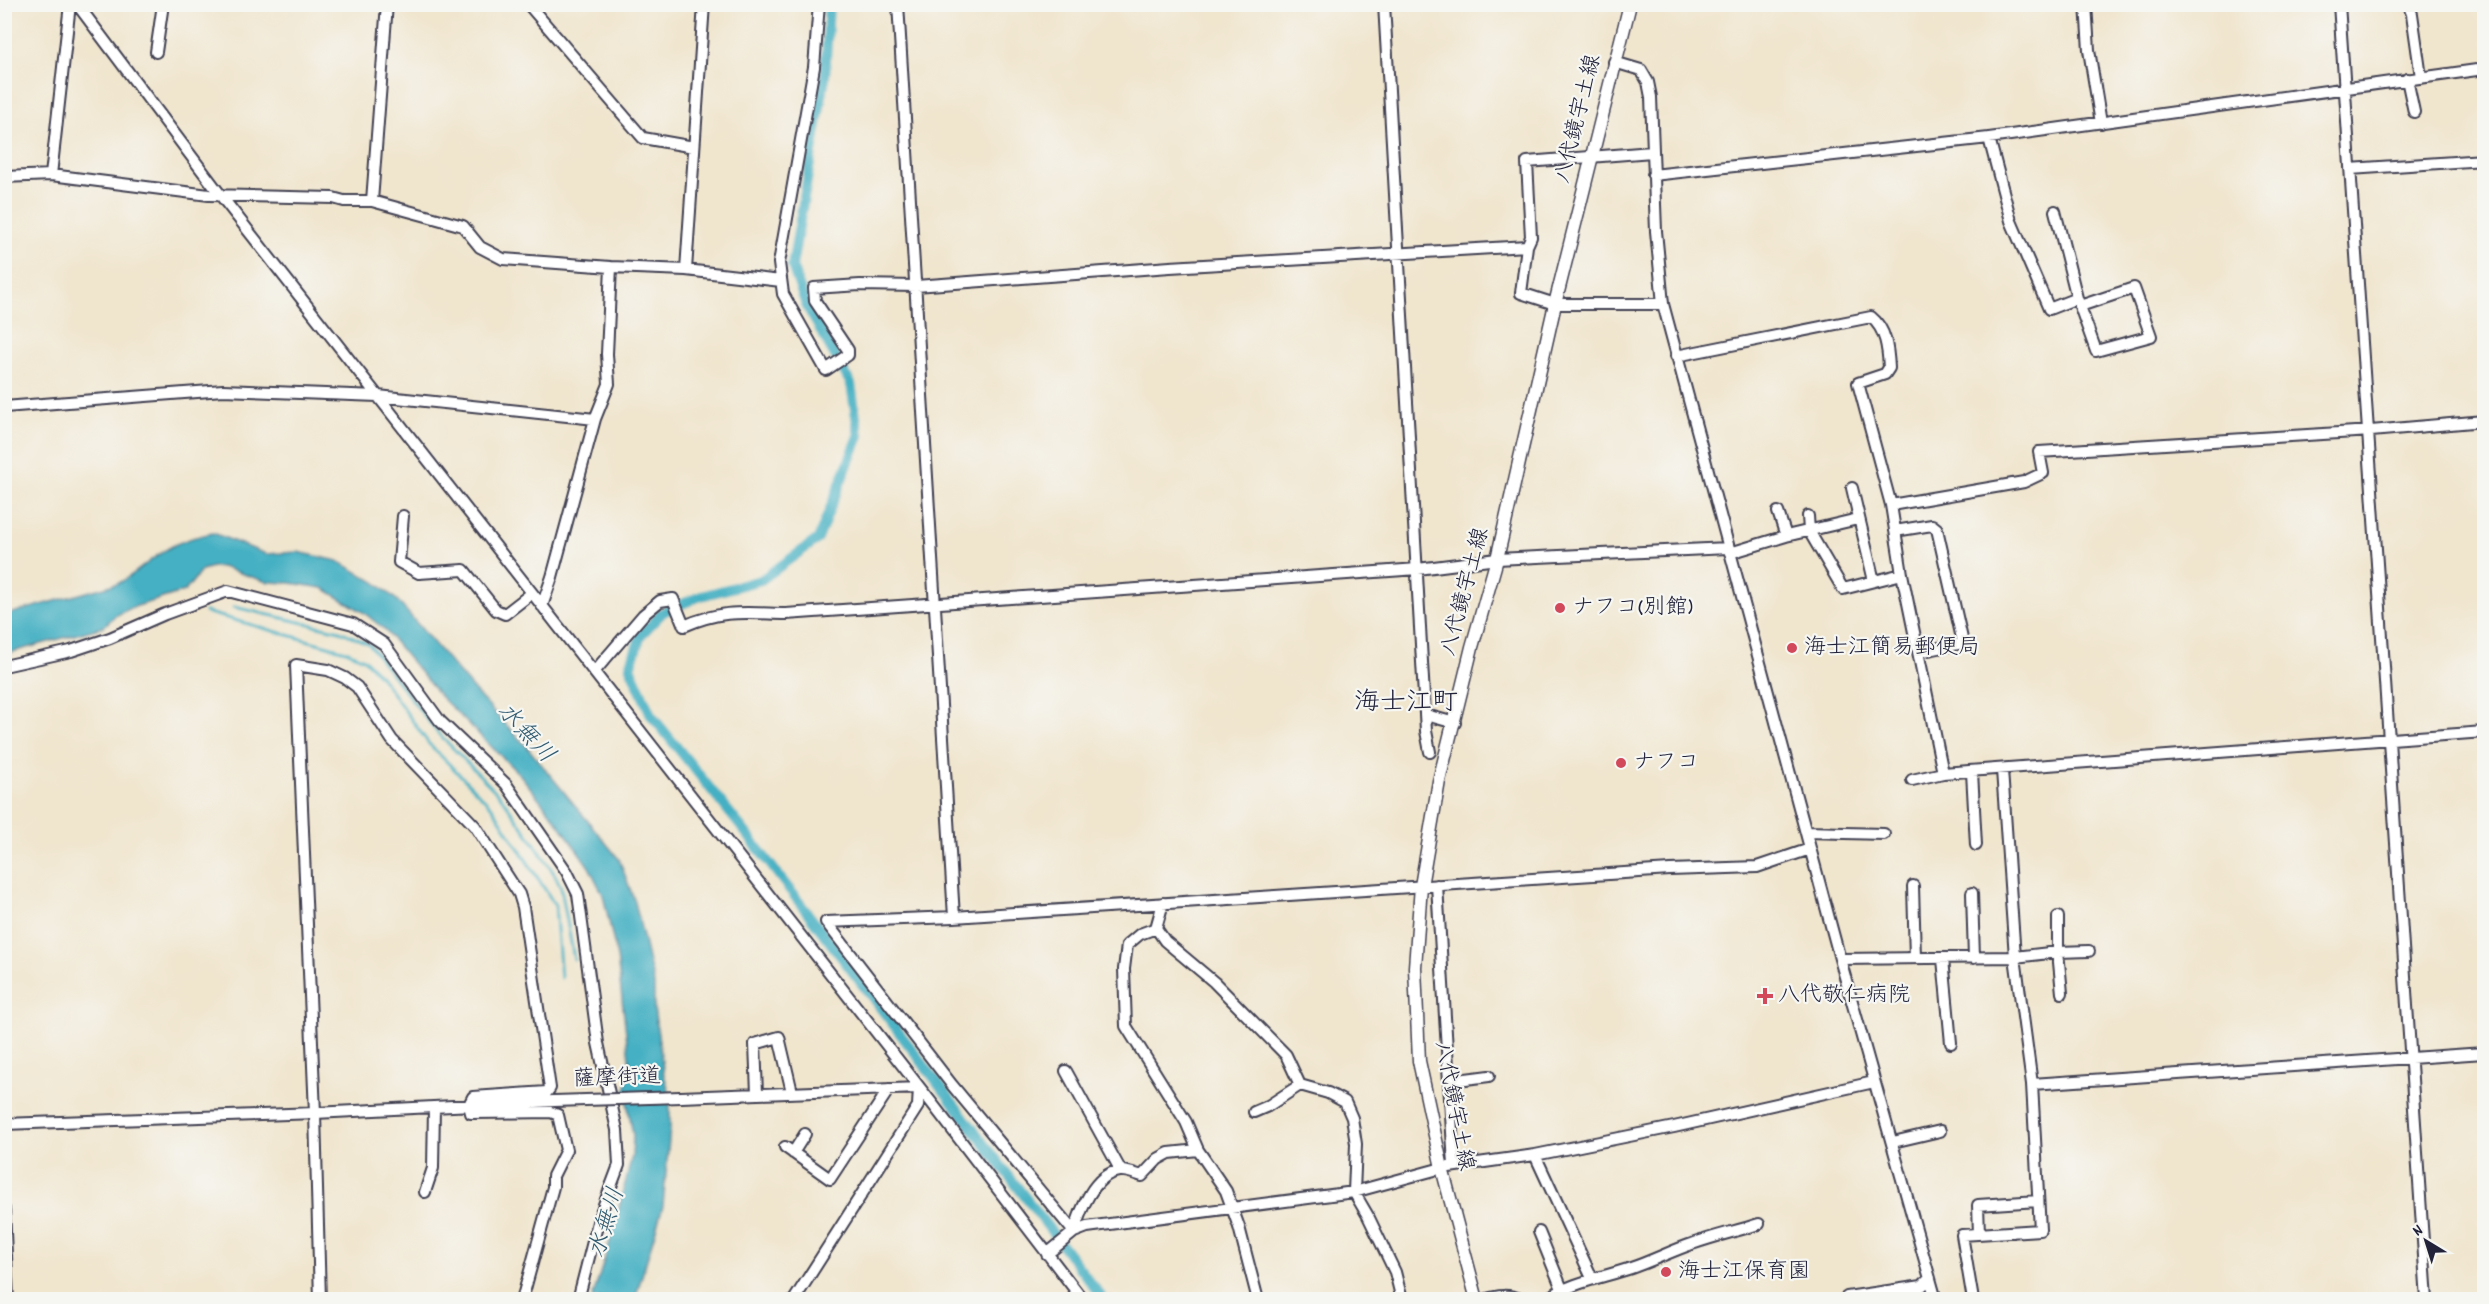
<svg xmlns="http://www.w3.org/2000/svg" width="2489" height="1304" viewBox="0 0 2489 1304" font-family="Dekko,'Klee One',sans-serif">
  <style>
    .water { fill: #45b0c3; stroke: #34697f; stroke-width: 1.5 }
    .lines { fill: none; stroke-linecap: round; stroke-linejoin: round }
    .stream { stroke: #45b0c3; stroke-width: 3 }
    .canal { stroke: #45b0c3; stroke-width: 10 }
    .minor-casing { stroke: #413f51; stroke-width: 14 }
    .major-casing { stroke: #413f51; stroke-width: 15 }
    .minor { stroke: #fff; stroke-width: 10 }
    .major { stroke: #fff; stroke-width: 12 }
    .minor-bridge-casing { stroke: #413f51; stroke-width: 14; stroke-linecap: butt }
    .minor-bridge { stroke: #fff; stroke-width: 10 }
    .poi-dot { fill: #d1495b; stroke: #f6f6f2; stroke-width: 2 }
    .labels { text-anchor: middle; dominant-baseline: central; stroke-width: 4.5; stroke-linejoin: round; paint-order: stroke }
    .street-label { font-size: 22px; fill: #22223b; stroke: #f6f6f2 }
    .poi-label { font-size: 22px; fill: #22223b; stroke: #f6f6f2; text-anchor: start }
    .water-label { font-size: 24px; font-style: italic; fill: #305b71; stroke: #f6f6f2 }
    .quarter-label { font-size: 26px; fill: #22223b; stroke: #f6f6f2 }
  </style>
  <rect width="100%" height="100%" fill="#f6f6f2"/>
  <filter id="ink" filterUnits="userSpaceOnUse"><feTurbulence type="fractalNoise" baseFrequency=".0167" numOctaves="2"/><feDisplacementMap in="SourceGraphic" scale="12" xChannelSelector="R" yChannelSelector="G"/><feConvolveMatrix kernelMatrix="1 2 1 2 8 2 1 2 1" color-interpolation-filters="sRGB"/></filter>
  <filter id="wash" filterUnits="userSpaceOnUse"><feTurbulence type="fractalNoise" baseFrequency=".008" numOctaves="4" result="noise"/><feDisplacementMap in="SourceGraphic" scale="24" xChannelSelector="R" yChannelSelector="G"/><feGaussianBlur stdDeviation="1.35" result="paint"/><feColorMatrix in="noise" values="0 0 0 0 0 0 0 0 0 0 0 0 0 0 0 0 0 1.4 0 .05"/><feComposite in="paint" operator="in"/></filter>
  <g filter="url(#wash)">
    <rect width="100%" height="100%" fill="#f0e5cd"/>
    <path class="water" d="M213,533L266,554L298,552L338,561L375,582L397,600L479,696L528,748L619,859L635,902L654,984V1008L664,1075L670,1094V1128L663,1206L635,1299H592L612,1235L632,1156L633,1135L625,1091L630,1067L617,957L603,895L589,867L557,821L521,776L440,696L384,629L363,612L323,588L290,583L267,582L222,567H212L202,570L185,591L131,608L115,616L103,627L5,654V615L119,583C137,573 151,558 169,548C182,540 198,536 213,533Z"/>
    <g class="lines">
      <path class="stream" d="M234,607L340,631L369,644L437,732L502,798L534,843L555,875L561,888L574,959
        M205,612L346,651L364,659L381,677L429,744L492,807L555,905L561,978"/>
      <path class="canal" d="M829,4L825,78L792,266L806,305L851,384L859,436L818,539L761,580L701,596L663,612L641,635L630,667L651,715L750,838L1104,1300"/>
    </g>
  </g>
  <g filter="url(#ink)">
    <g class="lines">
      <defs>
        <path id="minor" d="M77,4L225,201L931,1102L1083,1300
          M528,4L643,138L694,147
          M819,4L814,67L779,263L783,294L826,370L848,355V350L815,301L814,288L860,285L916,286L1170,267L1527,246L1521,293L1555,304H1663
          M898,4L954,917
          M1384,4L1426,731L1430,752
          M2086,4L2089,50L2101,123
          M2339,4C2370,436 2399,868 2427,1300
          M2408,4L2412,14L2421,77
          M156,52L163,4
          M1614,62L1641,70L1648,82L1651,97L1656,231L1663,304L1840,959L1936,1300
          M2407,79L2414,112
          M1989,138L2011,221L2049,309L2077,298L2055,211
          M2350,169L2484,160
          M51,175L70,4
          M1653,175L1989,138L2484,69
          M4,177L51,175L209,195L333,198L344,201H372L463,226L480,247L503,259L611,267L686,270L781,281
          M372,201L387,4
          M1527,246L1531,237L1527,162L1652,152
          M686,270L704,4
          M2077,298L2096,351L2151,336L2134,288L2080,306
          M1676,356L1871,317C1886,329 1888,349 1889,368L1885,374L1858,383L1891,505L1902,574L1943,773L2484,732
          M4,407L223,390L378,396L595,419
          M1852,488L1874,581
          M1891,505L2024,482L2043,473L2039,452L2371,431L2484,421
          M1778,512L1786,536
          M403,516L399,562L419,573L464,570L496,610L505,614L532,593
          M1808,516L1809,531L1843,589L1902,574
          M1895,531L1932,525L1937,529L1963,643L1919,652
          M1730,553L1786,536L1858,519
          M542,606L552,577L595,419L609,384L607,354L611,267
          M4,666L71,651L110,638L165,614L228,591L353,624L384,644L440,721L506,784L567,872L578,894L598,1043L617,1130L619,1165L599,1218L578,1300
          M594,672L643,615L660,601L673,599L684,626C723,609 745,613 786,614L1418,569L1497,559L1728,548
          M1426,715L1455,723
          M1972,772L1976,845
          M1912,780L1943,773
          M1806,832L1884,834
          M1437,885L1454,1165
          M1913,886L1915,958
          M1972,893L1974,958
          M2058,917V952L2062,993
          M826,922L954,917L1670,870L1757,867L1810,849
          M826,922L952,1085L1074,1232
          M1156,928L1165,941L1214,982L1286,1055L1300,1085L1328,1093L1345,1102L1352,1118L1356,1144L1354,1192L1368,1216L1395,1272L1402,1300
          M1156,928L1140,934L1127,945L1124,969L1126,1026L1186,1122L1198,1150L1226,1191L1239,1227L1258,1300
          M1156,928L1163,903
          M1840,959L2015,957L2058,952L2089,951
          M1943,959L1951,1043
          M1066,1071L1121,1171
          M1450,1081L1489,1076
          M2032,1084L2484,1053
          M757,1093L755,1044L779,1037L792,1092
          M681,1097L919,1088L918,1106L794,1300
          M1254,1112L1268,1106L1300,1085
          M4,1124L315,1113L554,1101
          M1893,1142L1940,1131
          M785,1147L830,1179L889,1089
          M793,1153L805,1134
          M1535,1155L1592,1278
          M425,1192L433,1168L434,1107
          M4,1209L8,1300
          M1074,1232C1080,1211 1094,1174 1119,1171C1127,1170 1135,1174 1142,1176L1158,1159L1169,1153L1198,1150
          M1539,1232L1562,1289
          M1979,1234L1978,1205L2038,1201
          M1047,1254L1074,1232L1087,1227L1354,1192L1442,1168L1535,1155L1674,1127L1874,1082
          M320,1300L315,1113L296,665L328,670L345,678L357,687L392,740L475,826L519,894L523,907L550,1088L547,1092L473,1097L469,1105L471,1113L551,1112L558,1115L566,1150L553,1176V1187L522,1300
          M1484,1300C1498,1295 1509,1294 1523,1300
          M1545,1300C1572,1282 1601,1278 1631,1268C1652,1261 1671,1251 1692,1244C1714,1236 1737,1231 1759,1224
          M1843,1300L1847,1297L1922,1286L1930,1278
          M1973,1300L1962,1235L2040,1230L2032,1084L2015,957L2002,770"/>
        <path id="major" d="M1477,1300L1442,1168L1419,1061L1415,967L1421,886L1439,781L1472,647L1497,559L1555,304L1630,4"/>
      </defs>
      <use href="#minor" class="minor-casing"/>
      <use href="#major" class="major-casing"/>
      <use href="#minor" class="minor"/>
      <use href="#major" class="major"/>
      <defs>
        <path id="minor-bridge" d="M554,1101L681,1097"/>
      </defs>
      <use href="#minor-bridge" class="minor-bridge-casing"/>
      <use href="#minor-bridge" class="minor-bridge"/>
    </g>
  </g>
  <g class="poi-dot">
    <circle cx="1560" cy="608" r="6"/>
    <circle cx="1792" cy="648" r="6"/>
    <circle cx="1621" cy="763" r="6"/>
    <path d="M1762 987h6v6h6v6h-6v6h-6v-6h-6v-6h6z"/>
    <circle cx="1666" cy="1272" r="6"/>
  </g>
  <g class="labels">
    <g class="street-label">
      <text transform="translate(1579 119) rotate(-76)">八代鏡宇土線</text>
      <text transform="translate(1466 592) rotate(-75)">八代鏡宇土線</text>
      <text transform="translate(617 1079) rotate(-2)">薩摩街道</text>
      <text transform="translate(1453 1106) rotate(79)">八代鏡宇土線</text>
    </g>
    <g class="poi-label">
      <text x="1572" y="608">ナフコ(別館)</text>
      <text x="1804" y="648">海士江簡易郵便局</text>
      <text x="1633" y="763">ナフコ</text>
      <text x="1778" y="996">八代敬仁病院</text>
      <text x="1678" y="1272">海士江保育園</text>
    </g>
    <g class="water-label">
      <text transform="translate(525 734) rotate(47)">水無川</text>
      <text transform="translate(608 1223) rotate(-73)">水無川</text>
    </g>
    <g class="quarter-label">
      <text x="1406" y="703">海士江町</text>
    </g>
  </g>
  <rect width="2489" height="1304" fill="none" stroke="#f6f6f2" stroke-width="24"/>
  <g transform="translate(2426 1241) rotate(322)" stroke="#f6f6f2" stroke-width="4.5" paint-order="stroke">
  <path d="M0-4.5L10 22L0 15L-10 22Z" fill="#22223b"/>
  <text y="-9" font-size="16" font-weight="bold" text-anchor="middle" fill="#22223b">N</text>
  </g>
</svg>
